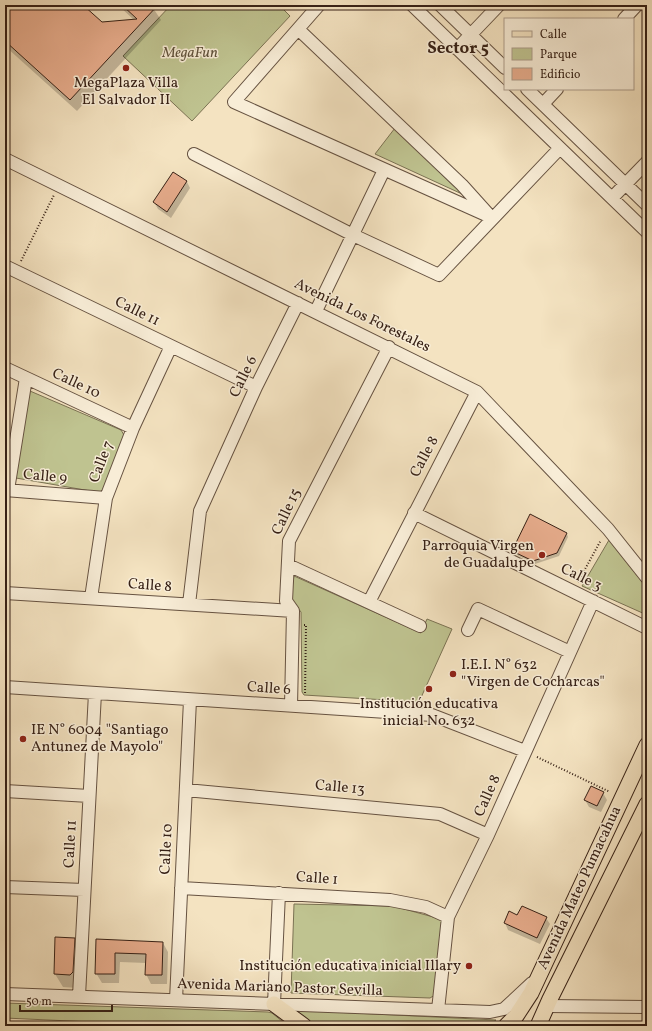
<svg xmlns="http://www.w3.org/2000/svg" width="652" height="1031" viewBox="0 0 652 1031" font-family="Vollkorn,serif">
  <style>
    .green { fill: #bfc390; stroke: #7b7253 }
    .shadow { fill: #0003 }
    .building { fill: #e8ad8d; stroke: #372116 }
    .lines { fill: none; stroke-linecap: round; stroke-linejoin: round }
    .minor-casing { stroke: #665241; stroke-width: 14 }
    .major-casing { stroke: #372116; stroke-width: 17 }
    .path { stroke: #372116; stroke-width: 2; stroke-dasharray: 1 2; stroke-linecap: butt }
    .minor { stroke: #f8edd7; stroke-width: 12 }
    .major { stroke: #f4e3c1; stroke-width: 15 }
    .poi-dot { fill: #8f2418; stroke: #f8edd7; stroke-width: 1.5 }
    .labels { text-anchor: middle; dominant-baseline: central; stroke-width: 3; stroke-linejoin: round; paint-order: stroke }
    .park-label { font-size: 15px; font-style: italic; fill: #60523b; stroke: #f8edd7 }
    .poi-label { font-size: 15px; fill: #372116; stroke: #f8edd7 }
    .street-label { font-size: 15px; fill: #372116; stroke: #f8edd7 }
    .quarter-label { font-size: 17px; font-weight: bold; fill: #372116; stroke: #f8edd7 }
  </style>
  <rect width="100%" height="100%" fill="#f4e3c1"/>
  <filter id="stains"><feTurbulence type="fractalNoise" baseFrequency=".005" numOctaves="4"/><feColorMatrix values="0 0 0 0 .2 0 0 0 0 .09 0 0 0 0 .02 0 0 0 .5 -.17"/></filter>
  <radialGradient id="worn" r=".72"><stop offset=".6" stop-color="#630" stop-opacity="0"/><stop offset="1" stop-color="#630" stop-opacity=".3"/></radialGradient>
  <path class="green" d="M171,5H279L290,16L192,121L123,56Z
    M395,128L462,194L375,154Z
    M30,391L121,430L124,435L102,493L16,478L13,474L27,393Z
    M609,540L647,588V615L582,586Z
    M294,576L421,633L427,619L452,629L419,702L304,695L302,692L301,612L290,598Z
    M294,904L393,906L437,918L442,920L435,995L430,998L291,993Z
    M5,1003L268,1012L272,1013L288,1026H179L5,1018Z
    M293,1010L496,1020L488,1026H316Z"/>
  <path class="shadow" d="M5,5H82L102,23L134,20L118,5H151L161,20L77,111L6,47L5,49Z
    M173,173L187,182L190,188L171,218L158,209L154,202Z
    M567,534L568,537L559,556L535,564L515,554L513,551Z
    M647,665V676L644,671Z
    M603,793L607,800L601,812L589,807L585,800Z
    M518,916L546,918L550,924L540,944L508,930L505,923Z
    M74,939L82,952L78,988L63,987L55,974Z
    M97,940L163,943L168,952L167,984H151L146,974V963L120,962L119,983H102L96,973Z"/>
  <path class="building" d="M5,5H83L102,22L137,19L122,5H158L70,100L5,41Z
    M173,172L187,181L167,212L153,202Z
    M530,514L567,533L557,553L533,561L512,551Z
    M591,786L604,792L597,806L584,800Z
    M522,906L547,917L537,938L504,923L509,911L517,915Z
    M55,937L75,938L73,972L70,975L54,974Z
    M96,939L163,942L162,975H145L146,954L115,953V974H95Z"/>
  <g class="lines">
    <defs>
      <path id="minor" d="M319,5L234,102L493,218
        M412,5L647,232
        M440,5L505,68
        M624,19L637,5
        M298,29L462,185L489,215
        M457,49L499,5
        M527,89L647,205
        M543,104L557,89
        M194,154L353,235L439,275L560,148
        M5,159L477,392L608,529L647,578
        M612,198L647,162
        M5,266L256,387
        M316,311L384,170
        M5,368L133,428
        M5,490L106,498
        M8,490L26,378
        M414,513L647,628
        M288,565L420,626
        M5,593L293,611
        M91,598L106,498L133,428L171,346
        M369,602L477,392
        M189,604L200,511L256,387L298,303
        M468,630L478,609L570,652
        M5,687L432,715L525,751
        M291,706L293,611L286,601L289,541L389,347
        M186,790L440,814L488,835
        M5,791L89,796
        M5,887L84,890
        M181,888L390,900L426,907L448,917
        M5,994L490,1012L504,1009L532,983
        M79,996L95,693
        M176,1000L190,700
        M274,1004L279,893
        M547,1006L647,1007
        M438,1010L448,917L488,835L593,601"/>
      <path id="major" d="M274,1004L304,1026
        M506,1026L516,1016L531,993L647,745
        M538,1026L550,999L647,804"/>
    </defs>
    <use href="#minor" class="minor-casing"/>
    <use href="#major" class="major-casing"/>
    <path class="path" d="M21,261L54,195
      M578,582L601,540
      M304,625H306L305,695
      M537,757L610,792"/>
    <use href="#minor" class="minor"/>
    <use href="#major" class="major"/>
  </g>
  <g class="poi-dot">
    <circle cx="126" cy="68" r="4"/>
    <circle cx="542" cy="555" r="4"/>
    <circle cx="453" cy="674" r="4"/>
    <circle cx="429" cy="689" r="4"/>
    <circle cx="23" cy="739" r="4"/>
    <circle cx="469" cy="966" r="4"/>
  </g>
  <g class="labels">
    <g class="park-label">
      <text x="190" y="53">MegaFun</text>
    </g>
    <g class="poi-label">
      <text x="126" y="83">MegaPlaza Villa<tspan x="126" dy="17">El Salvador II</tspan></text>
      <text x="534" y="546" text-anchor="end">Parroquia Virgen<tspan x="534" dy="17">de Guadalupe</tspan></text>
      <text x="461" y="665" text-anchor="start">I.E.I. N° 632<tspan x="461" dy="17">"Virgen de Cocharcas"</tspan></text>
      <text x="429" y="704">Institución educativa<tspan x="429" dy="17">inicial No. 632</tspan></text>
      <text x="31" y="730" text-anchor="start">IE N° 6004 "Santiago<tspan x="31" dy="17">Antunez de Mayolo"</tspan></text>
      <text x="461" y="966" text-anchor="end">Institución educativa inicial Illary</text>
    </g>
    <g class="street-label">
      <text transform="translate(137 312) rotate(26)">Calle 11</text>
      <text transform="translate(362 316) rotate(26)">Avenida Los Forestales</text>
      <text transform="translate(244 377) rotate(-64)">Calle 6</text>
      <text transform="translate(76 384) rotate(25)">Calle 10</text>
      <text transform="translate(425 457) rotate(-62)">Calle 8</text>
      <text transform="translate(102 462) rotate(-69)">Calle 7</text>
      <text transform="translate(45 477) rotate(5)">Calle 9</text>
      <text transform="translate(287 512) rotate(-65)">Calle 15</text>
      <text transform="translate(581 578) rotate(26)">Calle 3</text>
      <text transform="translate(150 586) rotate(4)">Calle 8</text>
      <text transform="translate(269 689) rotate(4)">Calle 6</text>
      <text transform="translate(340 788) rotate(5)">Calle 13</text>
      <text transform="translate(488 796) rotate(-66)">Calle 8</text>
      <text transform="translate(71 844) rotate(-87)">Calle 11</text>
      <text transform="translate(167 849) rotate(-87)">Calle 10</text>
      <text transform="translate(317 879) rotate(4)">Calle 1</text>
      <text transform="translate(580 888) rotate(-65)">Avenida Mateo Pumacahua</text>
      <text transform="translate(280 988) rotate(2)">Avenida Mariano Pastor Sevilla</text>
    </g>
    <g class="quarter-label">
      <text x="458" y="48">Sector 5</text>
    </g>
  </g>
  <rect width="652" height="1031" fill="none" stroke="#f4e3c1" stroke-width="20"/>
  <rect x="6" y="6" width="640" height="1019" fill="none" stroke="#372116" stroke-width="2"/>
  <rect x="10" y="10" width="632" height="1011" fill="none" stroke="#372116"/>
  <rect x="504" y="18" width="130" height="72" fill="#f8edd7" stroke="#ab9b8a"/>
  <rect x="512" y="31" width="20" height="6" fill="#f4e3c1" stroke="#ab9b8a"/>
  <text x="540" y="38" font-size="12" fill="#372116">Calle</text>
  <rect x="512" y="48" width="20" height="12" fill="#bfc390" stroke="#ab9b8a"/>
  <text x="540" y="58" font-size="12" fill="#372116">Parque</text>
  <rect x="512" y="68" width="20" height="12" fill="#e8ad8d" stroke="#ab9b8a"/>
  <text x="540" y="78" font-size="12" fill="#372116">Edificio</text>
  <path d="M20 1005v6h92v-6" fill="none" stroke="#372116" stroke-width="2"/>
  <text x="26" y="1005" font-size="12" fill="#372116" stroke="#f8edd7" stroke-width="3" paint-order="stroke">50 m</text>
  <rect width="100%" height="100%" filter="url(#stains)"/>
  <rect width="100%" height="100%" fill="url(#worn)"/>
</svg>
